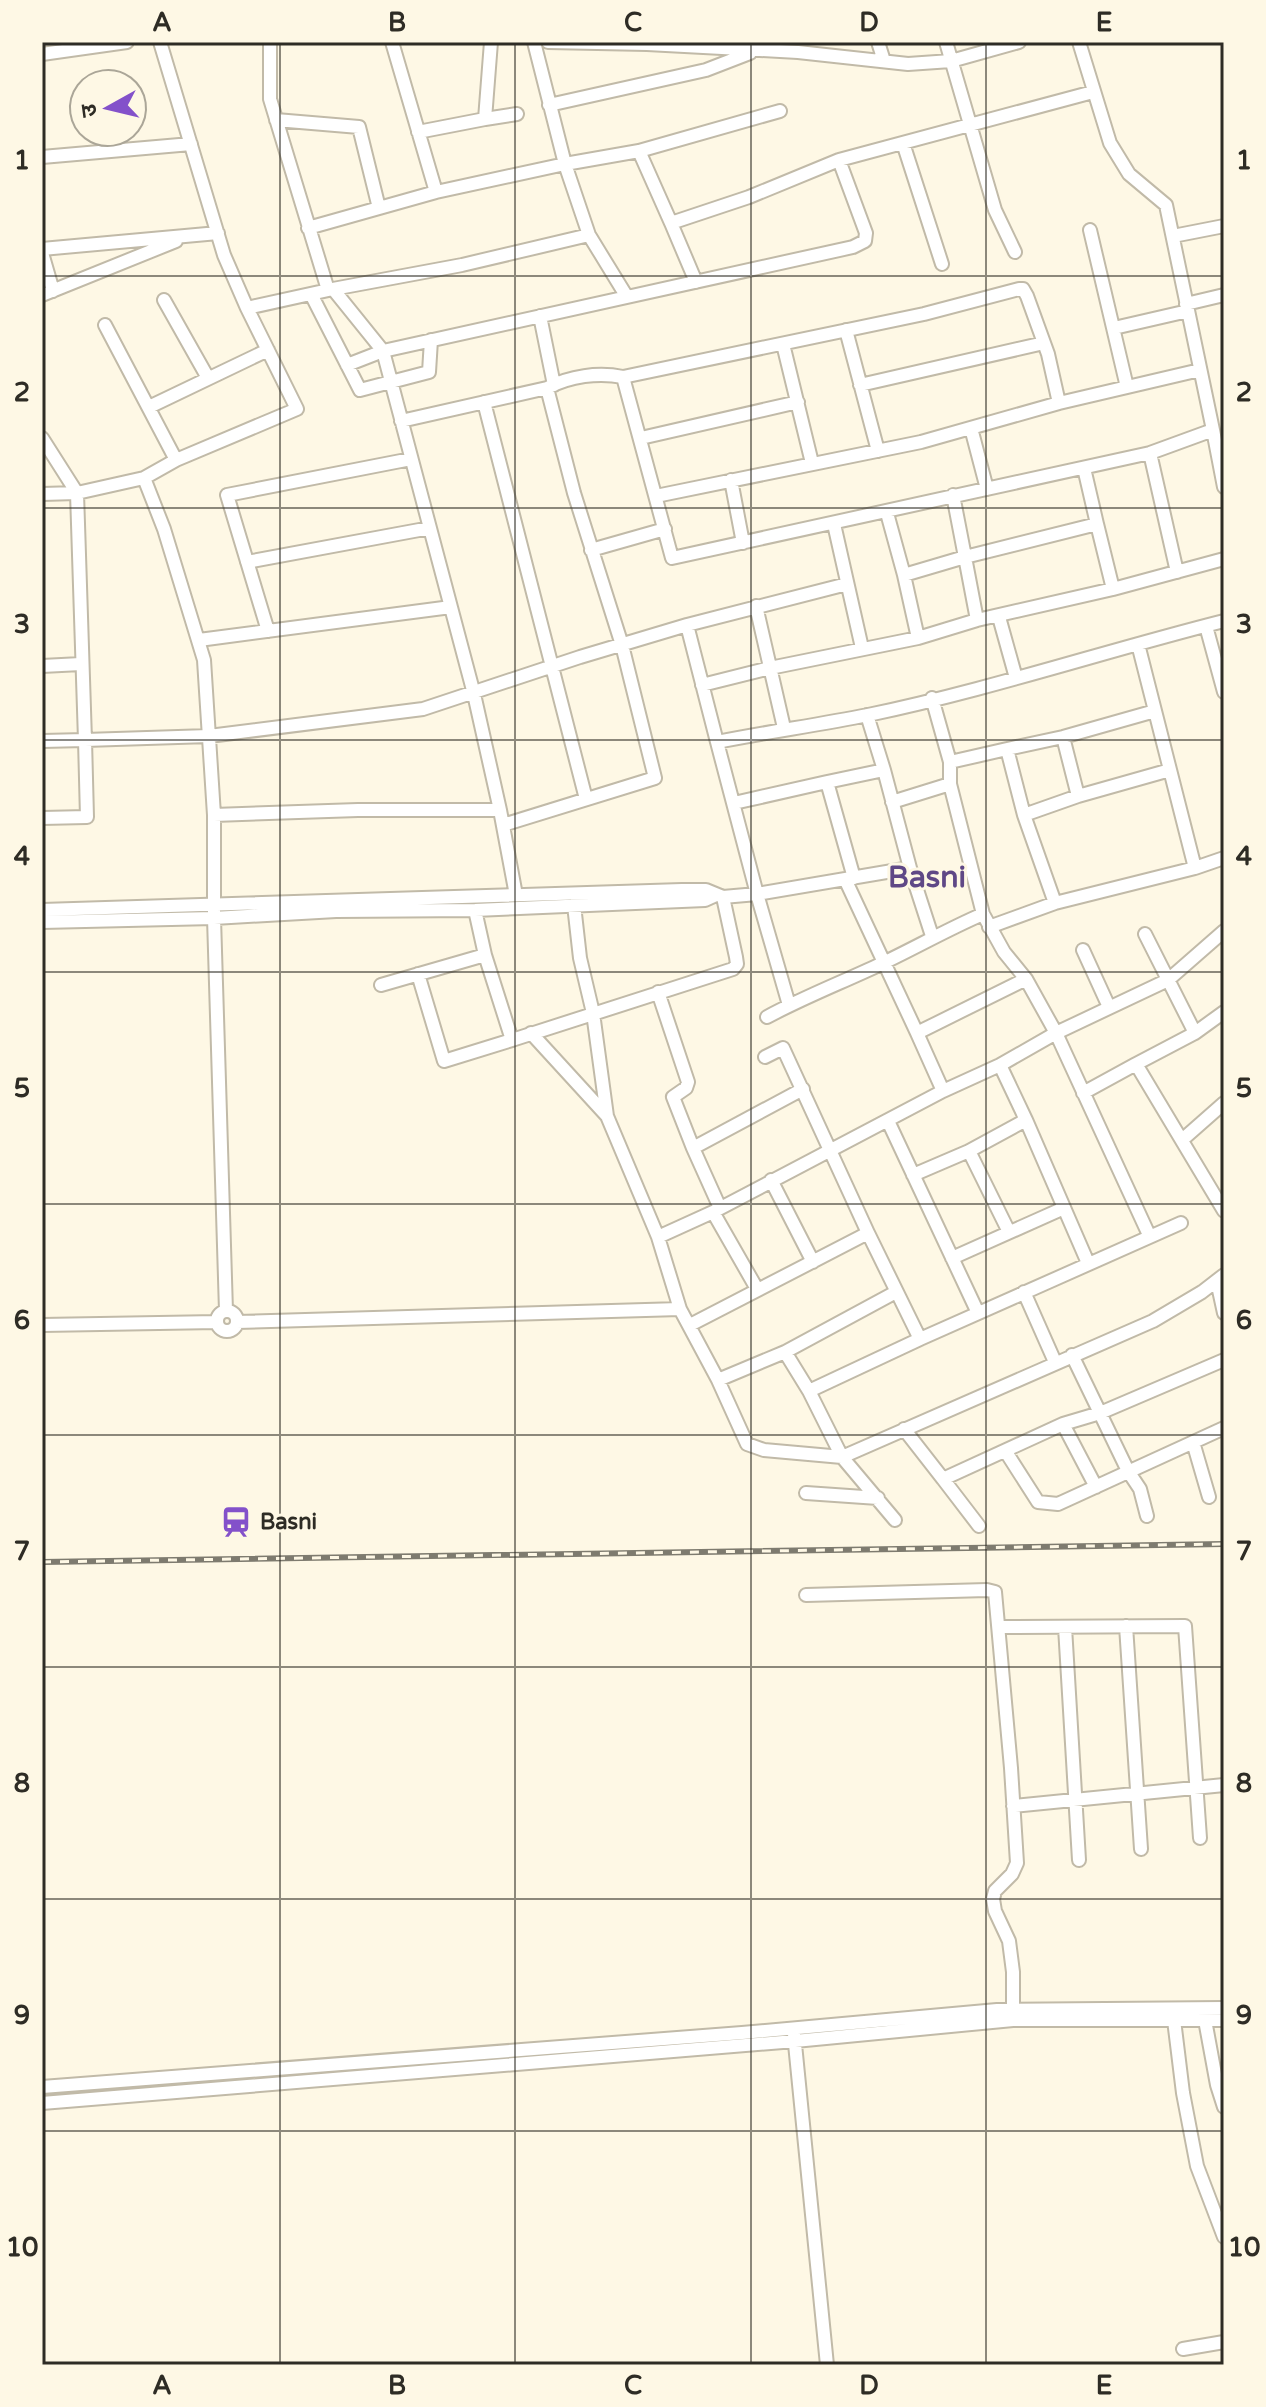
<svg xmlns="http://www.w3.org/2000/svg" width="1266" height="2407" viewBox="0 0 1266 2407" font-family="'Varela Round','Noto Sans Devanagari',sans-serif">
  <style>
    .lines { fill: none; stroke-linecap: round; stroke-linejoin: round }
    .minor-casing { stroke: #c1baa8; stroke-width: 16 }
    .minor { stroke: #fff; stroke-width: 12 }
    .rail-casing { stroke: #7e7b6f; stroke-width: 6 }
    .rail { stroke: #fef8e5; stroke-width: 3; stroke-dasharray: 9; stroke-linecap: butt }
    .grid { fill: none; stroke: #2e2c25; stroke-width: 2; stroke-opacity: 0.55 }
    .labels { text-anchor: middle; dominant-baseline: central; stroke-width: 6; stroke-linejoin: round; paint-order: stroke }
    .poi-label { font-size: 22px; font-weight: bold; fill: #2e2c25; stroke: #fef8e5; text-anchor: start }
    .district-label { font-size: 30px; font-weight: bold; fill: #5f4886; stroke: #fef8e5 }
    .neatline { fill: none; stroke: #2e2c25; stroke-width: 3 }
    .grid-label { font-size: 26px; text-anchor: middle; font-weight: bold; fill: #2e2c25 }
  </style>
  <rect width="100%" height="100%" fill="#fef8e5"/>
  <g class="lines">
    <defs>
      <path id="minor" d="M160,42L224,255L247,308L333,289L383,351L474,694L500,810L516,895
        M270,42V99L328,290
        M392,42L436,192
        M548,42L647,44L798,52L908,64L951,61L1019,42
        M878,42L884,61
        M946,42L995,210L1015,252
        M42,54L127,42
        M549,105L706,70L750,53
        M485,119L517,114
        M276,120L359,127L379,208
        M418,132L485,119L491,42
        M903,143L942,264
        M639,151L780,111
        M42,157L191,144
        M839,160L1093,92
        M671,223L696,282
        M308,228L436,192L565,164L639,151L671,223L749,197L839,160L866,233L865,241L853,247L627,297
        M1090,230L1127,387
        M1173,236L1224,226
        M42,249L218,233
        M42,253L53,291
        M333,289L462,265L589,235
        M311,294L360,390L429,372L431,340
        M42,295L176,241
        M164,300L208,378
        M1186,304L1224,295
        M540,316L554,385
        M105,325L176,460
        M1114,328L1188,311
        M846,330L878,451
        M783,344L812,463
        M347,365L383,351L627,297L589,235L565,164L534,42
        M623,377L672,558L1150,453L1213,430L1166,205L1129,174L1110,143L1079,42
        M860,385L1044,343
        M547,388C570,376 598,372 623,377L924,314L1019,289H1023L1027,296L1048,354L1059,403
        M484,402L586,799
        M149,407L268,350
        M401,421L547,388L574,493L622,645L655,778L503,825
        M971,428L987,489
        M1213,430L1224,487
        M42,438L77,493L85,740L42,741
        M641,438L798,402
        M1150,453L1177,572
        M1084,468L1097,524
        M144,478L164,529L204,660L214,815V918L226,1311
        M731,480L743,543
        M42,494L77,493L144,478L176,460L297,409L247,308
        M656,496L921,442L1059,403L1200,370
        M887,513L904,575L918,638
        M834,524L862,648
        M591,550L665,529
        M247,562L430,528
        M904,575L965,557L953,495
        M756,606L784,728
        M999,617L1016,678
        M977,620L965,557L1097,524L1113,589
        M687,625L847,584
        M1206,626L1224,692
        M268,631L227,495L411,459
        M199,640L451,607
        M42,666L81,664
        M702,685L770,668L918,638L977,620L1113,589L1224,559
        M1063,737L1078,796
        M1007,749L1063,737L1155,711
        M950,762L1007,749L1024,815L1055,903L1195,868L1138,644
        M884,770L910,868
        M827,782L884,770L867,715
        M892,802L950,784
        M734,803L827,782L854,878
        M214,815L358,810H500
        M1024,815L1078,796L1170,770
        M42,818L87,817L85,740L209,736L423,709L580,657L687,625L717,742
        M1195,868L1224,858
        M845,879L917,1033
        M574,905L580,958L593,1013L607,1116
        M42,910L682,890H706L723,897L757,894L717,742C767,732 818,725 868,715C988,690 1105,651 1224,621
        M475,910L485,955L512,1040L733,969L737,964L736,957L723,897
        M42,922L214,918L336,911L475,910L705,900L716,895
        M989,927L1055,903
        M1145,934L1195,1033
        M1083,950L1109,1007
        M418,974L444,1061L512,1040
        M381,985L485,955
        M658,992L688,1082L686,1088L673,1097L693,1148L803,1089
        M789,1005L757,894L910,868L932,936
        M767,1017C804,997 843,982 881,964C915,948 948,929 983,914
        M531,1033L607,1116L658,1237L680,1309
        M765,1057L783,1048L868,1233
        M1136,1064L1195,1033L1224,1012
        M1000,1065L1026,1120L1088,1263
        M943,1091L917,1033L1026,979
        M1083,1093L1136,1064L1224,1211
        M888,1121L978,1313
        M1182,1140L1224,1103
        M693,1148L720,1208
        M969,1151L1009,1232
        M913,1175L969,1151L1026,1120
        M771,1180L813,1262
        M713,1212L757,1289
        M1149,1235L1056,1033L1168,980L1224,931
        M658,1237L713,1212L943,1091L1000,1065L1056,1033L1026,979L1004,952L983,914L950,784V762L932,698
        M952,1258L1064,1208
        M1217,1281L1224,1313
        M1024,1292L1055,1362
        M217 1321a10 10 0 1 1 20 0a10 10 0 1 1-20 0Z
        M237,1322L680,1309L718,1380L747,1444L764,1450L842,1457L1153,1321L1202,1292L1224,1275
        M42,1325L217,1322
        M690,1325L868,1233L920,1339L809,1391L842,1457L895,1520
        M920,1339L1181,1223
        M785,1352L809,1391
        M1072,1355L1100,1413L1224,1360
        M718,1380L785,1352L896,1292
        M1063,1424L1096,1487
        M904,1429L943,1479L1063,1424L1100,1413L1128,1471L1140,1489L1147,1516
        M1193,1442L1209,1497
        M1006,1452L1038,1502L1058,1504L1224,1428
        M943,1479L979,1526
        M806,1493L878,1498
        M806,1595L987,1590L995,1592L1011,1768L1017,1863L1012,1874L995,1891L993,1899L995,1911L1009,1941L1013,1972V2016
        M1126,1626L1141,1849
        M1000,1627L1185,1626L1200,1838
        M1065,1627L1079,1860
        M1013,1806L1224,1785
        M1174,2020L1183,2093L1197,2166L1224,2237
        M1205,2020L1217,2085L1224,2107
        M794,2034L827,2365
        M42,2087L742,2033L997,2010L1224,2008
        M42,2103L795,2041L1013,2020H1224
        M1183,2349L1224,2342"/>
    </defs>
    <use href="#minor" class="minor-casing"/>
    <use href="#minor" class="minor"/>
    <defs>
      <path id="rail" d="M42,1562L1224,1544"/>
    </defs>
    <use href="#rail" class="rail-casing"/>
    <use href="#rail" class="rail"/>
  </g>
  <path class="grid" d="M280,42V2365M515,42V2365M751,42V2365M986,42V2365M42,276H1224M42,508H1224M42,740H1224M42,972H1224M42,1204H1224M42,1435H1224M42,1667H1224M42,1899H1224M42,2131H1224"/>
  <defs>
    <symbol id="station-bare" viewBox="-9 -9 18 18"><path d="M-3-6H3Q5-6 5-4V2Q5 4 3 4L4.5 6H3L1.5 4h-3L-3 6H-4.5L-3 4Q-5 4-5 2V-4Q-5-6-3-6ZM-3.5-4v3h7v-3ZM-3.5 1v1.5H-2V1ZM2 1v1.5H3.5V1Z" fill="#8351ca" stroke="#fef8e5" stroke-width="2.5" paint-order="stroke"/></symbol>
  </defs>
  <g fill-rule="evenodd">
    <use href="#station-bare" x="214" y="1500" width="44" height="44"/>
  </g>
  <g class="labels">
    <g class="poi-label">
      <text x="260" y="1522">Basni</text>
    </g>
    <g class="district-label">
      <text x="927" y="877">Basni</text>
    </g>
  </g>
  <rect width="1266" height="2407" fill="none" stroke="#fef8e5" stroke-width="88"/>
  <g transform="translate(108 108) rotate(262)"><circle r="38" fill="#fef8e5" stroke="#aba698" stroke-width="2"/>
  <path d="M0-6L14 30L0 20L-14 30Z" fill="#8351ca"/>
  <text y="-12" font-size="22" font-weight="bold" text-anchor="middle" fill="#2e2c25">उ</text>
  </g>
  <rect x="44" y="44" width="1178" height="2319" class="neatline"/>
  <g class="grid-label">
    <text x="162" y="31">A</text>
    <text x="397" y="31">B</text>
    <text x="633" y="31">C</text>
    <text x="869" y="31">D</text>
    <text x="1104" y="31">E</text>
    <text x="22" y="169">1</text>
    <text x="1244" y="169">1</text>
    <text x="22" y="401">2</text>
    <text x="1244" y="401">2</text>
    <text x="22" y="633">3</text>
    <text x="1244" y="633">3</text>
    <text x="22" y="865">4</text>
    <text x="1244" y="865">4</text>
    <text x="22" y="1097">5</text>
    <text x="1244" y="1097">5</text>
    <text x="22" y="1329">6</text>
    <text x="1244" y="1329">6</text>
    <text x="22" y="1560">7</text>
    <text x="1244" y="1560">7</text>
    <text x="22" y="1792">8</text>
    <text x="1244" y="1792">8</text>
    <text x="22" y="2024">9</text>
    <text x="1244" y="2024">9</text>
    <text x="22" y="2256">10</text>
    <text x="1244" y="2256">10</text>
    <text x="162" y="2394">A</text>
    <text x="397" y="2394">B</text>
    <text x="633" y="2394">C</text>
    <text x="869" y="2394">D</text>
    <text x="1104" y="2394">E</text>
  </g>
</svg>
